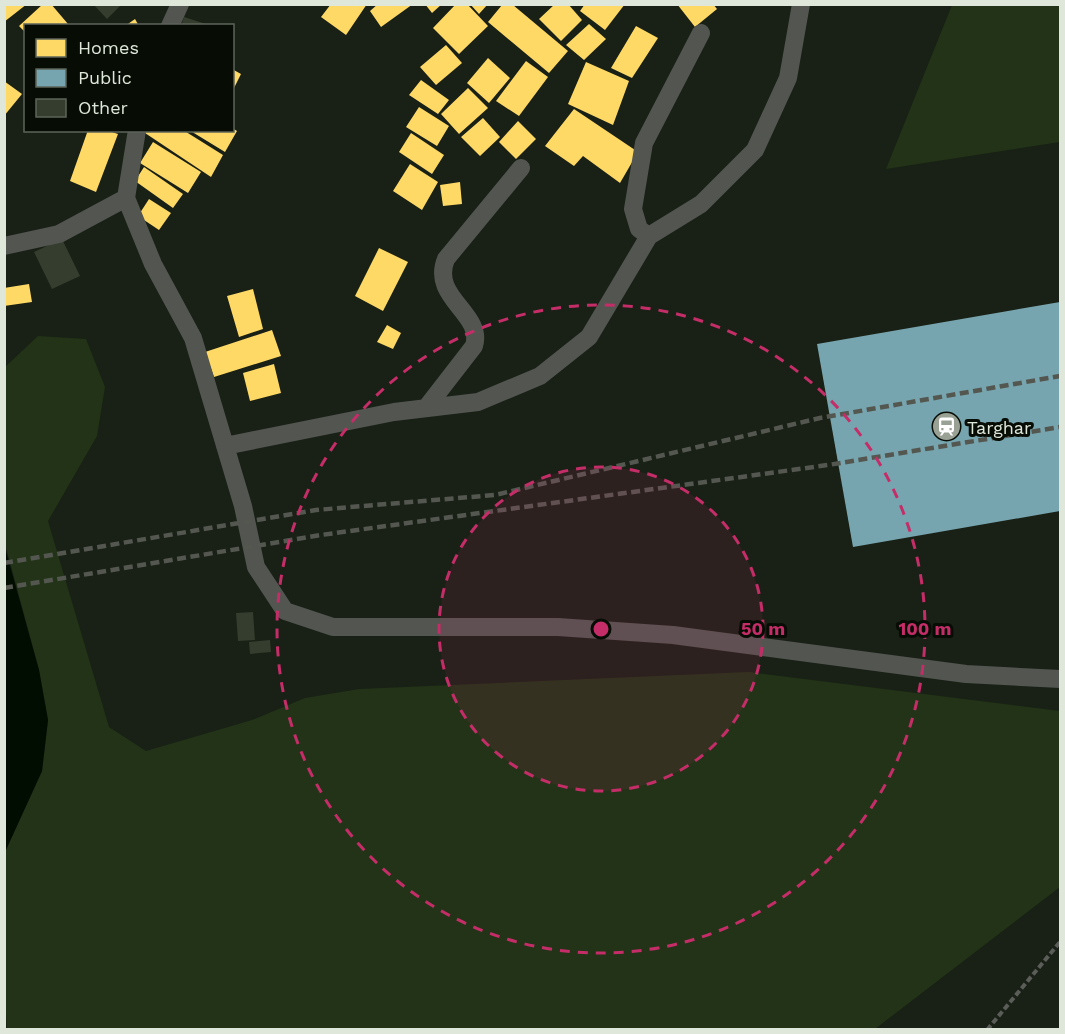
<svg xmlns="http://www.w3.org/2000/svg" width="1065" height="1034" viewBox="0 0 1065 1034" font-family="'Work Sans',sans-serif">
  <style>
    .green { fill: #223317 }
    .water { fill: #020d02 }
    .homes { fill: #ffd966 }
    .public { fill: #76a5af }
    .building { fill: #353d2f }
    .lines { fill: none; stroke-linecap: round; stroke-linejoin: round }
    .path { stroke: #5a5d58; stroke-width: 4; stroke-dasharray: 6 3; stroke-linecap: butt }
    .street { stroke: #525550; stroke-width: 18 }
    .rail { stroke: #545750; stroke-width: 4.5; stroke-dasharray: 9 4.5; stroke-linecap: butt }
    .ring { fill: none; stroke: #c52d68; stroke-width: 3; stroke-dasharray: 10 8 }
    .labels { text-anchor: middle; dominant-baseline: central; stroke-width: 6; stroke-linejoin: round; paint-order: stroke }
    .poi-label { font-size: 18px; fill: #dee7da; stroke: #070c05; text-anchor: start }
    .centre { fill: #c52d68; stroke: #070c05; stroke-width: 3 }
    .ring-label { font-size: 18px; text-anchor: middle; font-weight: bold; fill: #c52d68; stroke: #070c05; stroke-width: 6; stroke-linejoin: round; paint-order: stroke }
  </style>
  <rect width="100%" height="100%" fill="#192015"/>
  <path class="green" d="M952,5H1060V142L886,169Z
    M38,336L86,339L105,387L97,436L48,521L109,727L146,751L252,720L305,698L359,689L749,672L1060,711V887L875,1029H7L4,985L5,852L42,771L48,720L39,670L5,544L4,368Z"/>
  <path class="water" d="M4,544L39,670L48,720L42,771L5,852Z"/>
  <path class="homes" d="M4,4H27L4,22Z
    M43,4H51L68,24L67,26H26V33L19,26Z
    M331,4H367L346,35L321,17Z
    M378,4H413L381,27L370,11Z
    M425,4H442L432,13Z
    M456,4H467L488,26L459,54L433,28Z
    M470,4H488L479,14Z
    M555,4H568L582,20L561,41L539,19Z
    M585,4H625L605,30L580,11Z
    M677,4H713L717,9L695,27Z
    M502,5H513L568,51L549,73L488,22Z
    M135,19L139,26H125Z
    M589,24L606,39L584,60L566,45Z
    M636,26L658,38L632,78L611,68Z
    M446,45L462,63L436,85L420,67Z
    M488,58L510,78L489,103L467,83Z
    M526,61L548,77L519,116L496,101Z
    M586,62L629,81L613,125L568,104Z
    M232,69L241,74L232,92Z
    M421,80L449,100L438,114L409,95Z
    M4,81L22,94L4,116Z
    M468,88L488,108L459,134L441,114Z
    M419,107L449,126L437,146L406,127Z
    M574,109L638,152L620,183L583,156L574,166L545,146Z
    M483,118L500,137L480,156L461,137Z
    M518,121L536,139L516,159L499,142Z
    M232,128L237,131L225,152L189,130H232Z
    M88,130H106L118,134L96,192L70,181Z
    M147,130H183L223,155L211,177L145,133Z
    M411,133L444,155L432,174L399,152Z
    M153,142L201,172L188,193L140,163Z
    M410,164L438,182L422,210L393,191Z
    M144,167L183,194L173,208L135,181Z
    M460,182L462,204L443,206L440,185Z
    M149,199L171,213L159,230L138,216Z
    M379,248L408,262L383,311L355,296Z
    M29,284L32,302L4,306V288Z
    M253,289L263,329L239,337L227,296Z
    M387,325L401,333L393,349L377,342Z
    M272,330L281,356L214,377L205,352Z
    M274,364L281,393L250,401L243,373Z"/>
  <path class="public" d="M1060,302V511L853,547L817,344Z"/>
  <path class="building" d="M93,4H122L107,19Z
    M184,17L209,25V26H181Z
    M62,239L80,276L52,289L34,252Z
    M253,612L255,640L238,641L236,613Z
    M270,640L271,652L250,654L249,642Z"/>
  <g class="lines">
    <path class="path" d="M987,1030L1060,942"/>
    <path class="street" d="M170,26L180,4
      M137,130L126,198L153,264L193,338L243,506L256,567L285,611L333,627H558L673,635L966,674L1060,679
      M649,236L639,229L633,209L644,143L701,33
      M4,246L59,234L126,198
      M426,408L474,346C484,313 430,298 446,259L521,168
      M225,446L394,412L478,402L540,376L589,337L649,236L701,204L755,150L788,78L801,4"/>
    <path class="rail" d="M4,563L316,510L495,495L820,418L1060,376
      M4,588L321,535L828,465L1060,427"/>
  </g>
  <circle cx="601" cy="629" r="162" fill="#c52d68" fill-opacity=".12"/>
  <g class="ring">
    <circle cx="601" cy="629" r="162"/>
    <circle cx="601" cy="629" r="324"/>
  </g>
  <defs>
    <symbol id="station-disc" viewBox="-11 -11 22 22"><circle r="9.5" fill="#99a195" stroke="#070c05"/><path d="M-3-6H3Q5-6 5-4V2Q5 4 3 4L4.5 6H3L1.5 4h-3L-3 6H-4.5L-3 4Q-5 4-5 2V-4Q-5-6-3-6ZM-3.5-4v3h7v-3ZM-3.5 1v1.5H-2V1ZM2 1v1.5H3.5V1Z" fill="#fff"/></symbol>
  </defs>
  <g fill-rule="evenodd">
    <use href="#station-disc" x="930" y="410" width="33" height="33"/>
  </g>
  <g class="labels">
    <g class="poi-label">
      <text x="967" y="427">Targhar</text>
    </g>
  </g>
  <circle cx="601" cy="629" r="9" class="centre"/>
  <g class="ring-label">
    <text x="763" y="635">50 m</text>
    <text x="925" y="635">100 m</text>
  </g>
  <rect width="1065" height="1034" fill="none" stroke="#dee7da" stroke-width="12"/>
  <rect x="24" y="24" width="210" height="108" fill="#070c05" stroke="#5d645a" stroke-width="1.5"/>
  <rect x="36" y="39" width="30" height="18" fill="#ffd966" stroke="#5d645a" stroke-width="1.5"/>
  <text x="78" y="54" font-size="18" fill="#dee7da">Homes</text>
  <rect x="36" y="69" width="30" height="18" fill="#76a5af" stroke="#5d645a" stroke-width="1.5"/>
  <text x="78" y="84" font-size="18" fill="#dee7da">Public</text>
  <rect x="36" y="99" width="30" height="18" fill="#353d2f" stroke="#5d645a" stroke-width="1.5"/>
  <text x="78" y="114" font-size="18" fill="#dee7da">Other</text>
</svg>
